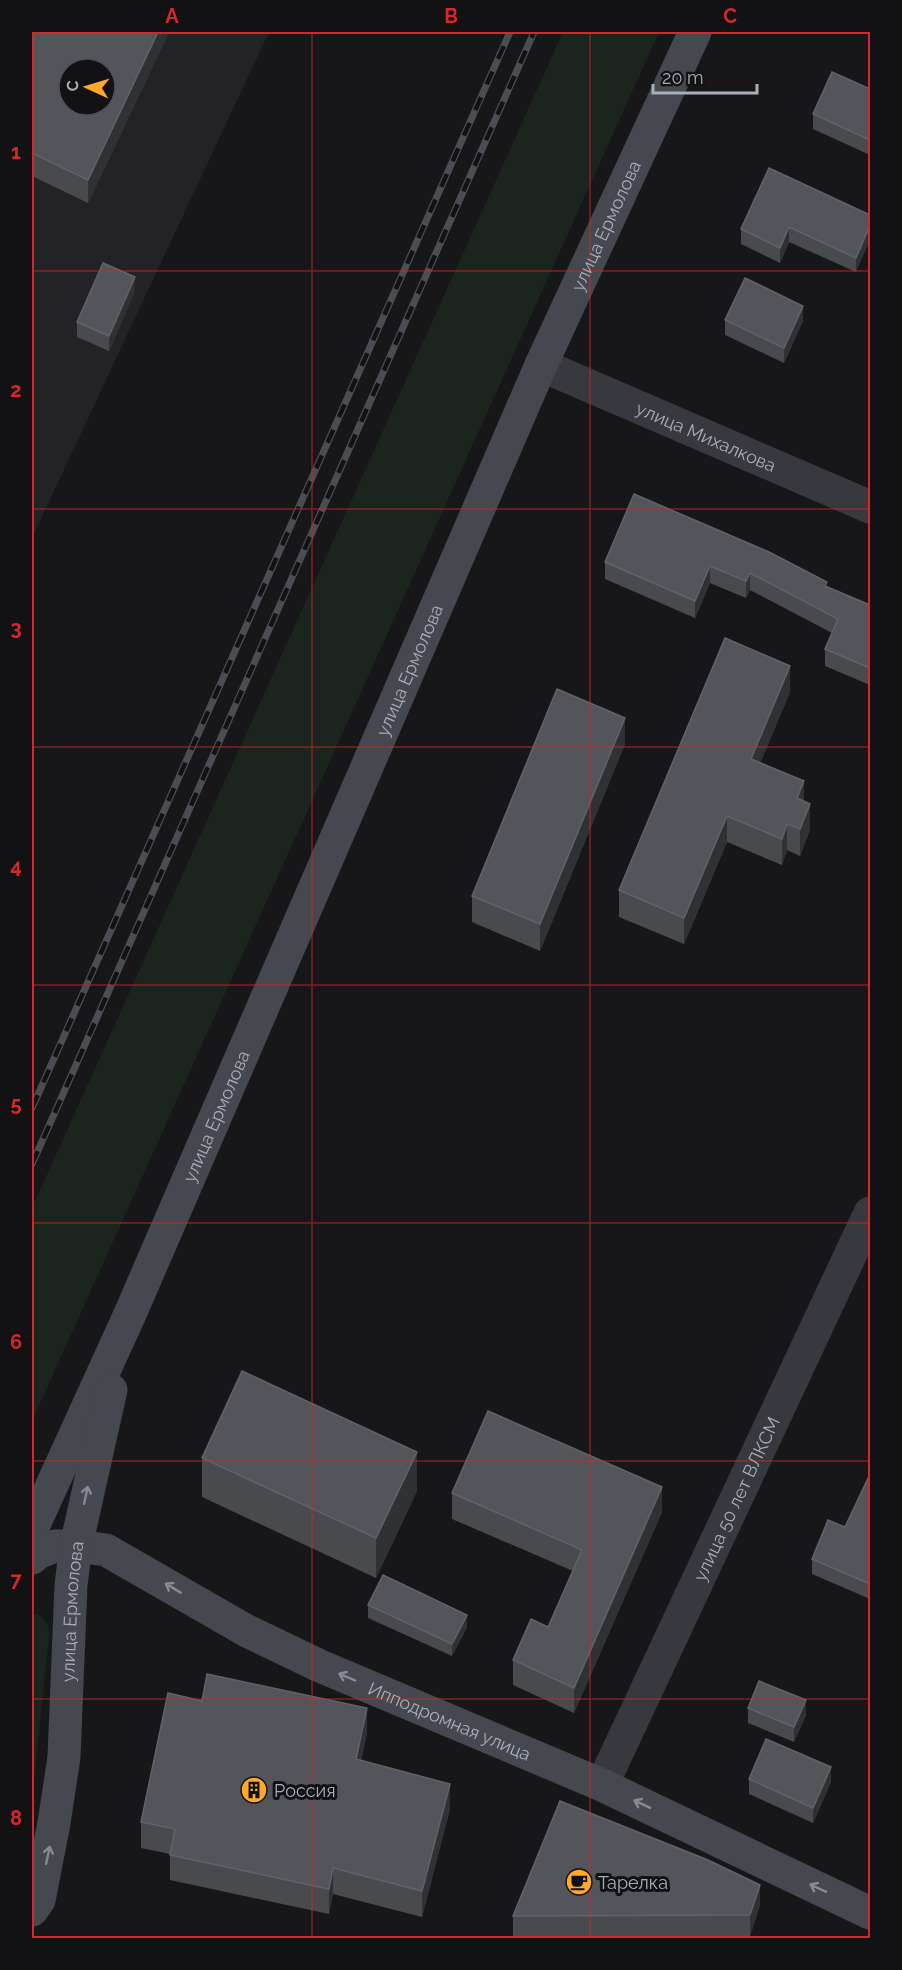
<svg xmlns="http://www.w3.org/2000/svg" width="902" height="1970" viewBox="0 0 902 1970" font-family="Raleway,sans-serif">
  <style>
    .built { fill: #232326; fill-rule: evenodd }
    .green { fill: #1c251d }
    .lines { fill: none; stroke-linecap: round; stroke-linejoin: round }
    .street { stroke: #37393f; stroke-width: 33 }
    .secondary { stroke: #45484f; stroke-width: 33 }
    .rail-casing { stroke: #4a4d54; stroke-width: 7 }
    .rail { stroke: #121214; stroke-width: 4.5; stroke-dasharray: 14; stroke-linecap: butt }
    .wall { fill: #484a4e }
    .shaded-wall { fill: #303134 }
    .building { fill: #53555a; stroke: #606369; stroke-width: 1.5; fill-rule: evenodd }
    .oneway { stroke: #858b95 }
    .grid { fill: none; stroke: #d62828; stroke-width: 1.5; stroke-opacity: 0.55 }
    .labels { text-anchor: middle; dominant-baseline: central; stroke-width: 6; stroke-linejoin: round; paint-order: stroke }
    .street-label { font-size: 18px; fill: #a8afba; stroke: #121214 }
    .poi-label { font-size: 18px; fill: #a8afba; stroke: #121214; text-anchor: start }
    .neatline { fill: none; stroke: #d62828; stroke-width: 2 }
    .grid-label { font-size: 20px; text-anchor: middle; font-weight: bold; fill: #d62828 }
  </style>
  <rect width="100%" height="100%" fill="#171719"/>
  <path class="built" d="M32,32H269L32,538ZM69,69H105V105H69Z"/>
  <path class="green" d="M563,32H659L32,1421V1208Z
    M37,1614C47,1620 49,1626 49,1637L32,1798V1615Z"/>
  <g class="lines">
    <g class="street">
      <path id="s1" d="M541,365L870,507"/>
      <path id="s2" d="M602,1785L870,1213"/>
    </g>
    <g class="secondary">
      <path id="s3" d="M32,1529L130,1314L541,365L695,32"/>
      <path id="s4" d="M32,1558L37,1553L55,1546H76L106,1550L247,1631L320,1666L602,1785L870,1913"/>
      <path id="s5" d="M32,1910L39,1900L54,1823L64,1757L71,1585L76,1546L111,1390"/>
    </g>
    <defs>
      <path id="rail" d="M32,1108L510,32
        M32,1164L534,32"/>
    </defs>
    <use href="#rail" class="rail-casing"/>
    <use href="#rail" class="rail"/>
  </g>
  <path class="wall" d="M32,32H169L88,203L32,176Z
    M870,89V155L813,129V114Z
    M870,215L856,272L789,242L780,263L741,244V229Z
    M135,291L109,351L77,337V322Z
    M725,320L803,321L784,363L725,335Z
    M634,494L827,587L870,605V685L825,666V649L832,633L750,590L746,598L710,583L695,618L605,579V562Z
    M790,692L760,763L804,801L810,830L800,856L787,850L782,865L727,842L684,944L619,917V890Z
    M625,744L540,951L472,922V896Z
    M202,1458L417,1491L376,1578L202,1497Z
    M870,1474V1599L812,1574V1559L845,1527Z
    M452,1493L662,1512L574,1713L513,1685V1660L548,1627L573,1571L452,1519Z
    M368,1605L467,1627L452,1656L368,1618Z
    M202,1701L367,1733L361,1761L450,1809L422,1917L333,1894L329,1914L170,1880V1854L141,1848V1822Z
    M748,1708L806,1715L794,1742L748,1723Z
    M749,1779L831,1782L813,1823L749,1794Z
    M760,1905L750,1936H513V1916Z"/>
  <path class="shaded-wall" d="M158,32H169L88,203V180Z
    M870,225V240L856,272V258Z
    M789,227V242L780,263V248Z
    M135,277V291L109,351V336Z
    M803,306V321L784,363V348Z
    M710,566V583L695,618V601Z
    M750,573V590L746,598V581Z
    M790,666V692L751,786V759Z
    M625,718V744L540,951V924Z
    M804,781V808L797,798Z
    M810,804V830L800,856V829Z
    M727,816V842L684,944V918Z
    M787,824V850L782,865V839Z
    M417,1452V1491L376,1578V1538Z
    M662,1487V1512L574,1713V1688Z
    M467,1615V1627L452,1656V1644Z
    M806,1700V1715L794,1742V1727Z
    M367,1708V1733L356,1785V1759Z
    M831,1767V1782L813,1823V1808Z
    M450,1784V1809L422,1917V1891Z
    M333,1868V1894L329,1914V1889Z
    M760,1885V1905L750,1936V1915Z"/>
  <path class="building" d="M32,32H158L88,180L32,153ZM69,69H105V105H69Z
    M832,72L870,89V140L813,114Z
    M769,168L870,215V225L856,258L789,227L780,248L741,229Z
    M103,263L135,277L109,336L77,322Z
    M745,278L803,306L784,348L725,320Z
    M634,494L769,552L827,582L825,586L870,605V668L825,649L838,619L750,573L746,581L710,566L695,601L605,562Z
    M725,638L790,666L751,759L804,781L797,798L810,804L800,829L787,824L782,839L727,816L684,918L619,890Z
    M557,689L625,718L540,924L472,896Z
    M242,1371L417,1452L376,1538L202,1458Z
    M488,1411L662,1487L574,1688L513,1660L531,1619L548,1627L582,1550L452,1493Z
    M870,1474V1584L812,1559L828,1520L845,1527Z
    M383,1575L467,1615L452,1644L368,1605Z
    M207,1674L367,1708L356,1759L450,1784L422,1891L333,1868L329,1889L170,1855L175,1829L141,1822L168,1693L202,1701Z
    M759,1681L806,1700L794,1727L748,1708Z
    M766,1739L831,1767L813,1808L749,1779Z
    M560,1801L708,1860L760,1885L750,1915L513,1916Z"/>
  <defs><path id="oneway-shaft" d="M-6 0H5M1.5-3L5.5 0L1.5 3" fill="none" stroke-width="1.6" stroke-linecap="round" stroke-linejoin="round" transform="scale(1.5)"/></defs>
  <g class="oneway">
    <use href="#oneway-shaft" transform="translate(86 1495) rotate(-78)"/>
    <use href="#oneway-shaft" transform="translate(173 1588) rotate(-149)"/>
    <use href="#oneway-shaft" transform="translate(347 1677) rotate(-157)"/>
    <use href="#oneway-shaft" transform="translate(642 1804) rotate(-155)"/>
    <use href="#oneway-shaft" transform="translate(48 1855) rotate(-78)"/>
    <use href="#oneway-shaft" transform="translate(818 1888) rotate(-155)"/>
  </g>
  <path class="grid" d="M312,32V1938M590,32V1938M32,271H870M32,509H870M32,747H870M32,985H870M32,1223H870M32,1461H870M32,1699H870"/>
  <defs>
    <symbol id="building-disc" viewBox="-11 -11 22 22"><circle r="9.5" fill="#ffa829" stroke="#121214"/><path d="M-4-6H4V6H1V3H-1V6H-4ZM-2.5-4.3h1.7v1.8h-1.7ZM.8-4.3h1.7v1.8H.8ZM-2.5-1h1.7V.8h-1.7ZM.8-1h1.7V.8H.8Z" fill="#111"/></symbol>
    <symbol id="cafe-disc" viewBox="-11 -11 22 22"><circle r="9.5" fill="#ffa829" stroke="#121214"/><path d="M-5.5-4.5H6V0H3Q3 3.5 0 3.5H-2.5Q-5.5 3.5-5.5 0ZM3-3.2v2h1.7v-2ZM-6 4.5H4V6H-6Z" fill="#111"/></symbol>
  </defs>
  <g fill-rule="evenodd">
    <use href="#building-disc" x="239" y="1775" width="30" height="30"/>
    <use href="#cafe-disc" x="564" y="1867" width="30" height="30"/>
  </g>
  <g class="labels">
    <g class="street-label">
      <text stroke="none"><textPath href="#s3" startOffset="1424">улица Ермолова</textPath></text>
      <text stroke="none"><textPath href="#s1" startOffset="180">улица Михалкова</textPath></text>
      <text stroke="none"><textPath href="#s3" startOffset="938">улица Ермолова</textPath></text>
      <text stroke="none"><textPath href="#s3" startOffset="452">улица Ермолова</textPath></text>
      <text stroke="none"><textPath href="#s2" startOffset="316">улица 50 лет ВЛКСМ</textPath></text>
      <text stroke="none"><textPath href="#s5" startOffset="303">улица Ермолова</textPath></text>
      <text stroke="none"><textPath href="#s4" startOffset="462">Ипподромная улица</textPath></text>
    </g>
    <g class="poi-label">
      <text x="274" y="1790">Россия</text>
      <text x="598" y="1882">Тарелка</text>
    </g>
  </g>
  <rect width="902" height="1970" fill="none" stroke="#121214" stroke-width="66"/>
  <g transform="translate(87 87) rotate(274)"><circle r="28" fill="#121214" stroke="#4e5156" stroke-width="1.5"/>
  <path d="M0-4.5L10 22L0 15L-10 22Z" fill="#ffa829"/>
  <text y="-9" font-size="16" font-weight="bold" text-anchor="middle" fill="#a8afba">С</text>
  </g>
  <path d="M653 84v9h104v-9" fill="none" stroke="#a8afba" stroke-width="3"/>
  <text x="662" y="84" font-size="18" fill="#a8afba" stroke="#121214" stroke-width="4.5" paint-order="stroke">20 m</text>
  <rect x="33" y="33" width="836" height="1904" class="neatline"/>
  <g class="grid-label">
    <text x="172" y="23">A</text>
    <text x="451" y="23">B</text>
    <text x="730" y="23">C</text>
    <text x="16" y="159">1</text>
    <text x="16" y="397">2</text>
    <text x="16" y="635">3</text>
    <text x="16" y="873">4</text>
    <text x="16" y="1111">5</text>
    <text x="16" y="1349">6</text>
    <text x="16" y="1587">7</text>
    <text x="16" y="1825">8</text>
  </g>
</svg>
